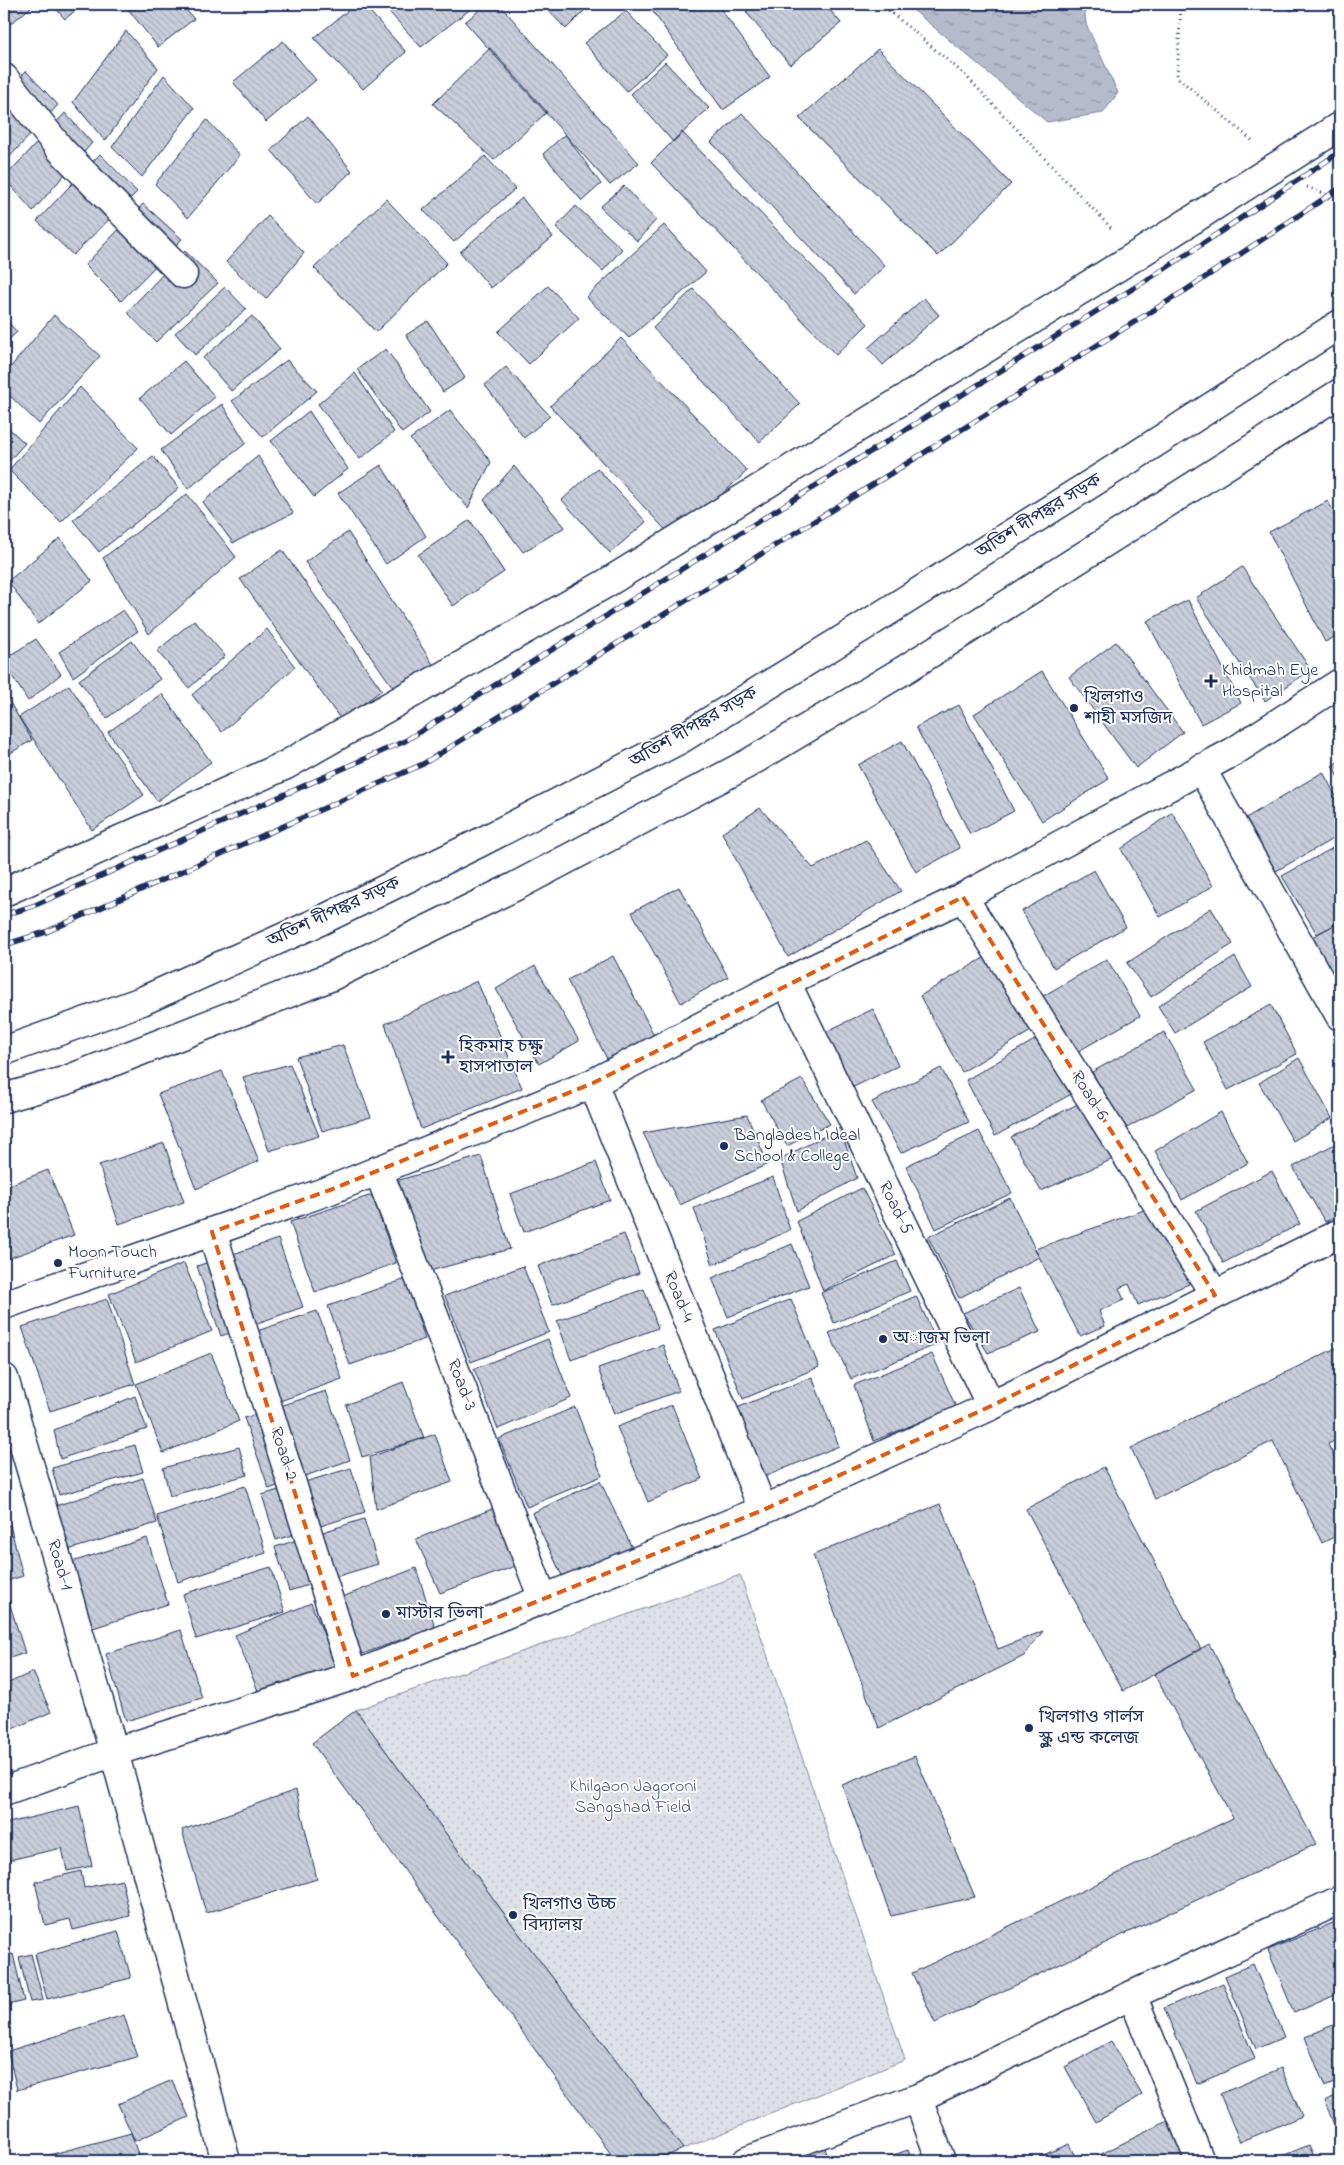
<svg xmlns="http://www.w3.org/2000/svg" width="1344" height="2165" viewBox="0 0 1344 2165" font-family="'Indie Flower','Noto Sans Bengali',sans-serif">
  <style>
    .grass { fill: url(#grass-dots); stroke: #7c88a2 }
    .water { fill: url(#water-ripples); stroke: #77839f }
    .building { fill: url(#building-back-hatch); stroke: #1b2f5e }
    .lines { fill: none; stroke-linecap: round; stroke-linejoin: round }
    .minor-casing { stroke: #1b2f5e; stroke-width: 31 }
    .major-casing { stroke: #1b2f5e; stroke-width: 31 }
    .path { stroke: #1b2f5e; stroke-width: 3; stroke-dasharray: 1 4; stroke-linecap: butt }
    .minor { stroke: #fff; stroke-width: 28 }
    .major { stroke: #fff; stroke-width: 28 }
    .rail-casing { stroke: #1b2f5e; stroke-width: 5.5 }
    .rail { stroke: #fff; stroke-width: 4; stroke-dasharray: 11; stroke-linecap: butt }
    .marked { fill: none; stroke: #e8590c; stroke-width: 4; stroke-dasharray: 10 6; stroke-linejoin: round }
    .poi-dot { fill: #1b2f5e; stroke: #fff; stroke-width: 2 }
    .labels { text-anchor: middle; dominant-baseline: central; stroke-width: 4; stroke-linejoin: round; paint-order: stroke }
    .street-label { font-size: 18px; fill: #1b2f5e; stroke: #fff }
    .poi-label { font-size: 18px; fill: #1b2f5e; stroke: #fff; text-anchor: start }
    .park-label { font-size: 18px; fill: #4c5c80; stroke: #fff }
  </style>
  <defs>
    <pattern id="grass-dots" width="8" height="8" patternUnits="userSpaceOnUse" patternTransform="scale(1.25)"><rect width="8" height="8" fill="#dee1e7"/><path d="M2 2h.1M6 6h.1" fill="none" stroke="#bec1c9" stroke-width="1.8" stroke-linecap="round"/></pattern>
    <pattern id="water-ripples" width="26" height="14" patternUnits="userSpaceOnUse" patternTransform="scale(1.25)"><rect width="26" height="14" fill="#b5bbca"/><path d="M2 4q2-2 4 0t4 0M15 11q2-2 4 0t4 0" fill="none" stroke="#9298a7"/></pattern>
    <pattern id="building-back-hatch" width="6" height="6" patternUnits="userSpaceOnUse" patternTransform="scale(1.25)"><rect width="6" height="6" fill="#caceda"/><path d="M-1 5l2 2M0 0l6 6M5-1l2 2" fill="none" stroke="#adb1be"/></pattern>
  </defs>
  <rect width="100%" height="100%" fill="#fff"/>
  <filter id="ink" filterUnits="userSpaceOnUse"><feTurbulence type="fractalNoise" baseFrequency=".02" numOctaves="2"/><feDisplacementMap in="SourceGraphic" scale="10" xChannelSelector="R" yChannelSelector="G"/><feConvolveMatrix kernelMatrix="1 2 1 2 8 2 1 2 1" color-interpolation-filters="sRGB"/></filter>
  <g filter="url(#ink)">
    <path class="grass" d="M740,1575L905,2060L683,2149L511,1923L356,1710Z"/>
    <path class="water" d="M906,4H1084L1086,24L1118,93L1103,113L1047,122Z"/>
    <path class="building" d="M4,4H35L4,29Z
      M54,4H83L65,19L53,5Z
      M124,4H181L194,19L158,47Z
      M356,4H363L406,52L363,89L314,38Z
      M382,4H477L421,47Z
      M487,4H499L639,163L610,185L465,22Z
      M542,4H591L566,29Z
      M650,4H717L770,77L723,110L648,5Z
      M756,4H825L841,23L790,65L746,12Z
      M1285,4H1301L1291,11Z
      M626,11L667,55L627,91L584,43Z
      M126,31L158,68L105,141L73,102Z
      M283,41L316,80L266,122L233,82Z
      M490,48L547,112L494,160L433,104Z
      M878,49L1011,184L938,256L799,118Z
      M665,62L709,108L673,142L631,94Z
      M26,71L58,105L4,163V94Z
      M164,75L194,108L142,177L112,147Z
      M65,113L92,143L33,211L4,178Z
      M742,113L885,266L854,294L711,142Z
      M308,116L352,171L317,204L271,150Z
      M207,120L240,155L188,218L155,184Z
      M682,132L868,324L836,355L651,163Z
      M565,134L601,184L582,201L543,154Z
      M100,154L137,192L73,255L37,221Z
      M485,156L515,189L454,242L423,210Z
      M624,186L656,220L637,241L600,207Z
      M522,198L553,237L491,288L460,252Z
      M386,199L447,263L376,332L314,268Z
      M143,204L182,239L121,301L85,265Z
      M576,206L622,249L603,271L556,227Z
      M268,216L304,253L266,299L226,262Z
      M664,225L706,272L629,338L586,297Z
      M185,251L218,283L156,342L127,312Z
      M548,286L579,318L529,364L498,332Z
      M225,287L246,309L195,355L175,333Z
      M693,289L800,404L760,442L653,328Z
      M924,298L939,315L883,365L868,348Z
      M54,315L100,356L39,424L4,390V375Z
      M252,316L280,349L231,391L203,358Z
      M4,318L17,332L4,344Z
      M428,321L465,378L443,392L406,335Z
      M621,338L747,471L674,539L550,406Z
      M386,349L430,412L402,433L357,369Z
      M287,360L317,391L263,437L232,401Z
      M184,361L215,397L171,435L140,398Z
      M506,367L550,416L524,438L485,385Z
      M355,373L394,432L360,459L318,404Z
      M80,387L138,448L61,522L9,470Z
      M222,404L246,443L188,489L161,450Z
      M450,410L491,462L468,508L410,439Z
      M309,411L348,469L314,497L271,441Z
      M4,424L25,443L4,467Z
      M153,456L179,488L99,552L73,520Z
      M258,456L293,513L233,543L203,502Z
      M381,465L426,536L386,564L338,493Z
      M514,466L565,527L523,552L484,500Z
      M597,468L646,522L610,553L562,500Z
      M187,494L236,557L149,634L103,558Z
      M1328,501L1340,525V634L1325,642L1269,532Z
      M470,520L504,572L453,606L418,555Z
      M348,532L436,669L394,689L305,562Z
      M60,538L92,581L38,624L8,581Z
      M282,550L382,690L341,720L240,579Z
      M1242,567L1311,670L1265,701L1196,598Z
      M1188,600L1241,703L1201,724L1147,621Z
      M123,610L138,631L73,677L59,652Z
      M194,620L225,656L189,688L157,651Z
      M267,629L295,667L222,732L192,695Z
      M36,639L61,674L28,701L4,663V659Z
      M132,641L160,679L107,718L79,680Z
      M1116,642L1183,732L1136,768L1069,677Z
      M1042,671L1109,779L1042,821L974,714Z
      M69,685L144,795L92,830L19,717Z
      M162,694L211,762L157,801L108,732Z
      M6,696L32,740L4,757V697Z
      M959,705L1014,811L970,834L916,727Z
      M902,741L960,848L916,872L858,765Z
      M1340,760V781L1332,766Z
      M1323,772L1340,804V835L1276,871L1246,818Z
      M760,808L813,868L866,840L901,891L788,957L722,833Z
      M1172,812L1213,886L1160,917L1121,849Z
      M4,826L11,838L4,843Z
      M1340,844V922L1317,934L1282,876Z
      M1094,870L1126,927L1054,968L1022,911Z
      M679,887L728,977L681,1003L632,912Z
      M1211,908L1233,944L1151,997L1127,963Z
      M1340,922V970L1331,975L1310,938Z
      M613,956L654,1035L607,1059L567,980Z
      M987,956L1031,1031L962,1072L920,996Z
      M1235,957L1252,987L1175,1033L1158,1006Z
      M1107,959L1140,1016L1068,1057L1036,1000Z
      M535,966L579,1041L539,1064L496,989Z
      M1340,975V994L1332,979Z
      M477,981L522,1088L421,1129L385,1024Z
      M1271,1005L1297,1054L1228,1090L1203,1042Z
      M873,1009L898,1066L849,1089L823,1033Z
      M1164,1032L1197,1089L1125,1129L1092,1072Z
      M1043,1035L1075,1092L995,1136L966,1080Z
      M343,1045L371,1117L322,1131L296,1057Z
      M1299,1058L1332,1118L1293,1141L1259,1083Z
      M290,1064L319,1136L269,1151L243,1077Z
      M941,1068L969,1122L901,1153L872,1102Z
      M222,1071L259,1161L196,1189L158,1094Z
      M802,1079L830,1124L787,1146L761,1100Z
      M1088,1099L1122,1155L1041,1191L1011,1137Z
      M1221,1112L1248,1163L1182,1200L1155,1151Z
      M747,1115L768,1164L680,1205L643,1133Z
      M840,1128L857,1178L797,1211L780,1159Z
      M979,1131L1012,1193L936,1229L906,1166Z
      M1340,1141V1214L1325,1222L1293,1167Z
      M164,1143L184,1202L119,1224L99,1165Z
      M481,1156L510,1249L419,1274L396,1181Z
      M596,1162L610,1200L524,1232L510,1194Z
      M48,1170L74,1235L4,1260V1187Z
      M1272,1171L1300,1224L1223,1263L1196,1211Z
      M773,1177L790,1230L713,1265L694,1208Z
      M862,1188L896,1255L823,1291L797,1221Z
      M372,1195L396,1263L315,1292L290,1222Z
      M1010,1198L1039,1257L959,1298L928,1237Z
      M1158,1205L1189,1284L1138,1305L1129,1284L1119,1288L1124,1300L1099,1311L1105,1326L1080,1336L1035,1249Z
      M624,1234L639,1273L552,1305L538,1266Z
      M278,1239L303,1307L221,1336L197,1266Z
      M792,1244L809,1286L728,1317L712,1278Z
      M897,1261L910,1291L834,1323L821,1293Z
      M184,1263L212,1331L136,1362L109,1294Z
      M523,1266L549,1332L471,1362L445,1296Z
      M406,1279L425,1339L350,1365L328,1306Z
      M1019,1288L1040,1332L988,1353L963,1313Z
      M644,1289L658,1328L571,1360L557,1321Z
      M916,1296L938,1344L851,1379L829,1333Z
      M107,1299L135,1384L50,1411L22,1327Z
      M791,1299L819,1367L743,1399L715,1330Z
      M317,1311L342,1379L260,1408L236,1338Z
      M548,1339L571,1398L498,1429L474,1369Z
      M663,1345L679,1391L614,1414L598,1368Z
      M1340,1346V1438L1328,1444L1340,1470V1534L1322,1543L1273,1441L1155,1499L1131,1448Z
      M211,1353L239,1421L163,1453L136,1384Z
      M932,1354L956,1407L874,1441L854,1385Z
      M812,1377L839,1446L764,1477L737,1408Z
      M403,1382L424,1438L362,1457L346,1405Z
      M326,1391L350,1460L269,1489L244,1418Z
      M135,1396L147,1429L60,1459L54,1430Z
      M672,1405L702,1479L648,1502L617,1427Z
      M575,1407L602,1476L527,1507L499,1439Z
      M435,1434L452,1482L376,1509L370,1457Z
      M135,1445L143,1472L59,1495L52,1468Z
      M239,1447L247,1475L170,1496L163,1468Z
      M1104,1467L1201,1649L1123,1691L1026,1509Z
      M351,1468L365,1512L276,1540L262,1495Z
      M143,1478L157,1523L68,1550L55,1506Z
      M600,1481L634,1552L566,1584L532,1513Z
      M245,1486L266,1553L178,1582L157,1516Z
      M940,1504L998,1649L1043,1631L1024,1656L879,1728L813,1555Z
      M497,1507L516,1566L440,1593L416,1539Z
      M364,1519L378,1564L289,1591L275,1547Z
      M10,1525L23,1576L4,1582V1527Z
      M147,1538L168,1604L93,1628L72,1562Z
      M271,1567L285,1612L196,1639L183,1594Z
      M416,1568L435,1627L360,1655L335,1600Z
      M6,1592L25,1653L4,1660V1593Z
      M311,1603L339,1672L263,1703L235,1635Z
      M181,1630L202,1698L126,1721L106,1654Z
      M1209,1644L1316,1844L935,2023L912,1973L1233,1818L1154,1674Z
      M33,1672L51,1712L10,1730L4,1716V1685Z
      M356,1710L511,1923L683,2149L655,2161H616L312,1743Z
      M915,1756L975,1897L891,1916L842,1785Z
      M296,1790L317,1879L206,1913L182,1830Z
      M79,1806L92,1866L67,1871L62,1848L9,1860L4,1837V1824Z
      M81,1871L84,1888L122,1880L130,1916L73,1930L70,1919L45,1925L35,1882Z
      M1340,1920V1993L1294,2013L1268,1950Z
      M118,1931L131,1978L47,1999L35,1954Z
      M13,1954L24,2001L4,2006V1957Z
      M31,1954L43,2000L30,2002L19,1957Z
      M1253,1964L1284,2037L1256,2049L1225,1976Z
      M1223,1983L1255,2059L1197,2084L1164,2008Z
      M124,2015L137,2057L17,2090L8,2051Z
      M1340,2022V2080L1325,2087L1305,2037Z
      M1111,2041L1142,2095L1096,2122L1065,2067Z
      M1281,2068L1302,2116L1240,2142L1220,2094Z
      M172,2080L189,2117L135,2141L118,2104Z
      M1340,2094V2141L1325,2101Z
      M1170,2120L1189,2157L1179,2161H1099L1097,2156Z
      M131,2133L140,2161H27Z
      M1069,2144L1077,2161H1029Z
      M1309,2145L1316,2161H1270Z
      M825,2148L829,2161H787Z
      M908,2150L912,2161H876Z"/>
    <g class="lines">
      <defs>
        <path id="minor" d="M4,78L61,150L183,274
          M1201,768L1340,1016
          M4,892L286,765L605,584L1137,255L1340,126
          M963,897L1215,1295
          M786,982L991,1406
          M593,1083L763,1510
          M378,1170L543,1599
          M212,1232L353,1676
          M4,1305L330,1190L593,1083L786,982L963,897L1233,752L1340,683
          M4,1378L114,1752L226,2161
          M4,1791L114,1752L353,1676L763,1510L991,1406L1340,1233
          M1132,1995L1200,2161
          M918,2098L941,2161
          M747,2161L918,2098L1132,1995L1340,1900"/>
        <path id="major" d="M4,1051L142,1001L320,921L479,843L679,740L866,625L1135,456L1340,324
          M4,1098L64,1081L330,977L516,886L747,764L904,670L1340,393"/>
      </defs>
      <use href="#minor" class="minor-casing"/>
      <use href="#major" class="major-casing"/>
      <path class="path" d="M881,4L964,74L1113,230
        M1181,4L1177,77L1254,142
        M1307,187L1340,200"/>
      <use href="#minor" class="minor"/>
      <use href="#major" class="major"/>
      <defs>
        <path id="rail" d="M4,915L33,906L405,741L1166,268L1340,152
          M4,945L46,932L423,764L1186,290L1340,188"/>
      </defs>
      <use href="#rail" class="rail-casing"/>
      <use href="#rail" class="rail"/>
    </g>
  </g>
  <path class="marked" d="M963,897L1215,1295L991,1406L763,1510L353,1676L212,1232L330,1190L593,1083Z"/>
  <g class="poi-dot">
    <path d="M1208.5 673.5h5v5h5v5h-5v5h-5v-5h-5v-5h5z"/>
    <circle cx="1074" cy="708" r="5"/>
    <path d="M445.5 1049.5h5v5h5v5h-5v5h-5v-5h-5v-5h5z"/>
    <circle cx="724" cy="1146" r="5"/>
    <circle cx="58" cy="1263" r="5"/>
    <circle cx="883" cy="1339" r="5"/>
    <circle cx="386" cy="1614" r="5"/>
    <circle cx="1029" cy="1728" r="5"/>
    <circle cx="513" cy="1915" r="5"/>
  </g>
  <g class="labels">
    <g class="street-label">
      <text transform="translate(1039 517) rotate(-32)">অতিশ দীপঙ্কর সড়ক</text>
      <text transform="translate(694 728) rotate(-30)">অতিশ দীপঙ্কর সড়ক</text>
      <text transform="translate(334 913) rotate(-25)">অতিশ দীপঙ্কর সড়ক</text>
      <text transform="translate(1089 1096) rotate(58)">Road-6</text>
      <text transform="translate(895 1208) rotate(64)">Road-5</text>
      <text transform="translate(678 1297) rotate(68)">Road-4</text>
      <text transform="translate(461 1385) rotate(69)">Road-3</text>
      <text transform="translate(283 1454) rotate(72)">Road-2</text>
      <text transform="translate(59 1565) rotate(74)">Road-1</text>
    </g>
    <g class="poi-label">
      <text x="1222" y="671">Khidmah Eye<tspan x="1222" dy="21">Hospital</tspan></text>
      <text x="1084" y="698">খিলগাও<tspan x="1084" dy="21">শাহী মসজিদ</tspan></text>
      <text x="459" y="1047">হিকমাহ চক্ষু<tspan x="459" dy="21">হাসপাতাল</tspan></text>
      <text x="734" y="1136">Bangladesh Ideal<tspan x="734" dy="21">School &amp; College</tspan></text>
      <text x="68" y="1253">Moon Touch<tspan x="68" dy="21">Furniture</tspan></text>
      <text x="893" y="1339">অাজম ভিলা</text>
      <text x="396" y="1614">মাস্টার ভিলা</text>
      <text x="1039" y="1718">খিলগাও গার্লস<tspan x="1039" dy="21">স্কুল এন্ড কলেজ</tspan></text>
      <text x="523" y="1905">খিলগাও উচ্চ<tspan x="523" dy="21">বিদ্যালয়</tspan></text>
    </g>
    <g class="park-label">
      <text x="633" y="1787">Khilgaon Jagoroni<tspan x="633" dy="21">Sangshad Field</tspan></text>
    </g>
  </g>
  <rect width="1344" height="2165" fill="none" stroke="#fff" stroke-width="20"/>
  <rect x="10" y="10" width="1324" height="2145" fill="none" stroke="#1b2f5e" stroke-width="2" filter="url(#ink)"/>
</svg>
